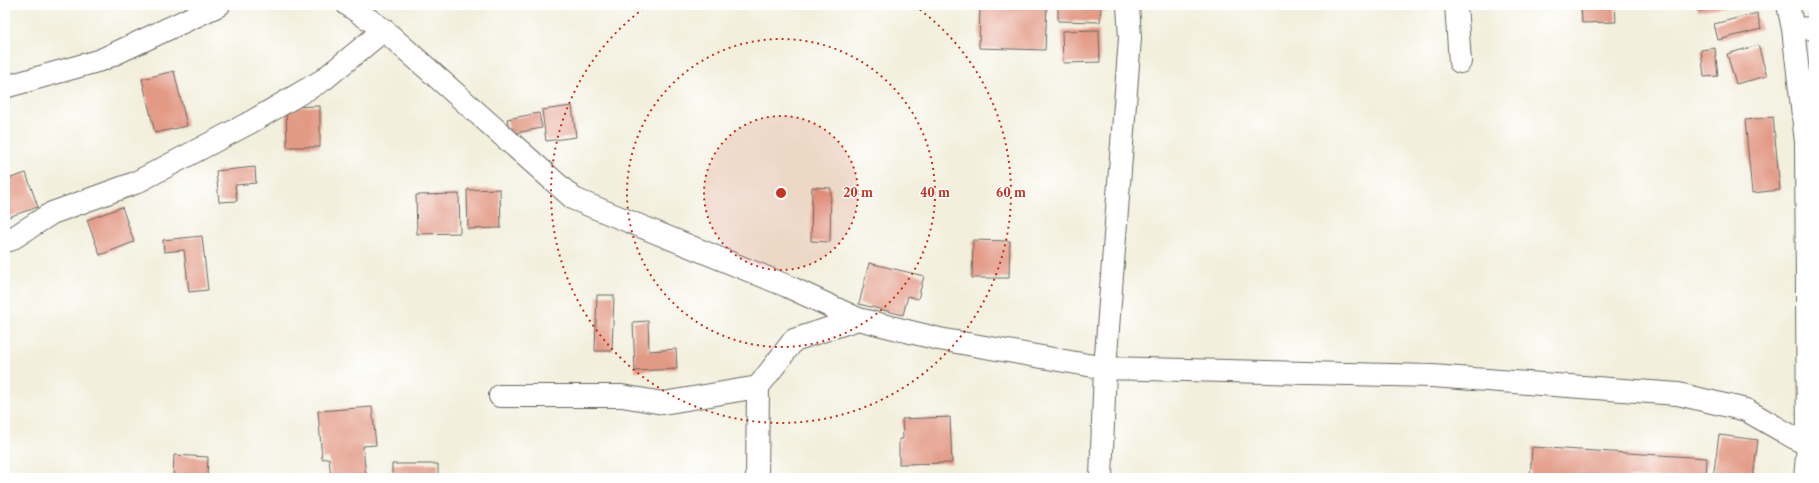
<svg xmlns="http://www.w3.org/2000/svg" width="1819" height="483" viewBox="0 0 1819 483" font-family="'Libre Caslon Text',serif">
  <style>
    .building { fill: #e39a85 }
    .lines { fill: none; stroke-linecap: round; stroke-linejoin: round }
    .minor-casing { stroke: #67665f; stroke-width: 24 }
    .minor { stroke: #fff; stroke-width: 22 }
    .ring { fill: none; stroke: #c8321e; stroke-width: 2; stroke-dasharray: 2 4 }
    .centre { fill: #c8321e; stroke: #fff; stroke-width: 2 }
    .ring-label { font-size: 12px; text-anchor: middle; font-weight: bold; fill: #c8321e; stroke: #fff; stroke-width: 3; stroke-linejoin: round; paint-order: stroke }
  </style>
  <rect width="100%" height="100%" fill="#fff"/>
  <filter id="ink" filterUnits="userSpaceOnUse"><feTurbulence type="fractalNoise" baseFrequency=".025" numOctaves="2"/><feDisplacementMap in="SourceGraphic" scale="8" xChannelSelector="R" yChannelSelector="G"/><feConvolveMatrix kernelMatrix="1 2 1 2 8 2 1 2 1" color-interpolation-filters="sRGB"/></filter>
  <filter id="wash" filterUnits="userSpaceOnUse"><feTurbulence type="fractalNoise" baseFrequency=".012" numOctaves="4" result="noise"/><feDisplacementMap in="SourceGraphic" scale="16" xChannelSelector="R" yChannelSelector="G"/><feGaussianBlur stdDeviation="0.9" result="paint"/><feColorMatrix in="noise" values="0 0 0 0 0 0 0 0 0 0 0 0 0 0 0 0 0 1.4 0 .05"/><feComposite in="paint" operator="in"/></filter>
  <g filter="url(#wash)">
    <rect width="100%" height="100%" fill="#f2efdc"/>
    <g id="blocks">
      <path class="building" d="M980,5H1047L1045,50L979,48Z
        M1058,5H1107V7H1101L1100,22L1058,21Z
        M1581,5H1615L1616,22L1582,23Z
        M1697,5H1728V6L1698,11Z
        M1757,13L1761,29L1718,40L1714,24Z
        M1099,30L1100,62L1063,63L1062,31Z
        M1758,45L1767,76L1736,84L1727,54Z
        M1715,48L1718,76L1704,77L1701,50Z
        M174,71L187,126L155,133L142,79Z
        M320,106V147H287L286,107Z
        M572,106L576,137L546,141L542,110Z
        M539,113L542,128L510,134L507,119Z
        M1773,117L1780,190L1752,193L1745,120Z
        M255,167L256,183L235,185L237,201L219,202L216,171Z
        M26,173L38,207L5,218V180Z
        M812,187L831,188L830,242L811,241Z
        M500,189L501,228L468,229L467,190Z
        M459,194L460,233L417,234L416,195Z
        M122,207L134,242L100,255L87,220Z
        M202,236L208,290L189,292L184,250L164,252L163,240Z
        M973,240L1010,241L1009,278H972Z
        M869,263L924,276L918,299L908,296L903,315L859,304Z
        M597,295H614L612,351H595Z
        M648,321L649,351L676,349L677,369L635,371L633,322Z
        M372,407L376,445L363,446L366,478H331L329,458L322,459L318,411Z
        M950,417L952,463L899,464V439H903L902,419Z
        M1719,435L1758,440L1753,478H1713Z
        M1532,447L1707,458L1706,478H1530Z
        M174,455L208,457L207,478H173Z
        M392,464H438V478H392Z"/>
    </g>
  </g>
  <g filter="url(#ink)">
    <use href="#blocks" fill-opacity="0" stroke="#67665f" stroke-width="1"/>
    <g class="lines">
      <defs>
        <path id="minor" d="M348,5L384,30L574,199L787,286L858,319L939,339L1105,368L1432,376L1678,394L1746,410L1814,449
          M1456,5L1460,62
          M1788,5L1793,29L1806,142L1808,445L1805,478
          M1793,29L1814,28
          M5,87L101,60L219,5
          M5,241L10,240L52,213L135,183L251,122L323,80L384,30
          M500,396H622L663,403L758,387
          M757,478L758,387L794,340L858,319
          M1101,478L1105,368L1130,38L1128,5"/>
      </defs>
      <use href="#minor" class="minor-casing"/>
      <use href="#minor" class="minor"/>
    </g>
  </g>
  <circle cx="781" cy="193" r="77" fill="#c8321e" fill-opacity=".12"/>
  <g class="ring">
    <circle cx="781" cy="193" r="77"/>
    <circle cx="781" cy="193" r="154"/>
    <path d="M915 6A230 230 0 1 1 647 6"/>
  </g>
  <circle cx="781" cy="193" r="6" class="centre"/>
  <g class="ring-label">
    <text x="858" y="197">20 m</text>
    <text x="935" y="197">40 m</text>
    <text x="1011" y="197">60 m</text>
  </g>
  <rect width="1819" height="483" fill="none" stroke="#fff" stroke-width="20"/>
</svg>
